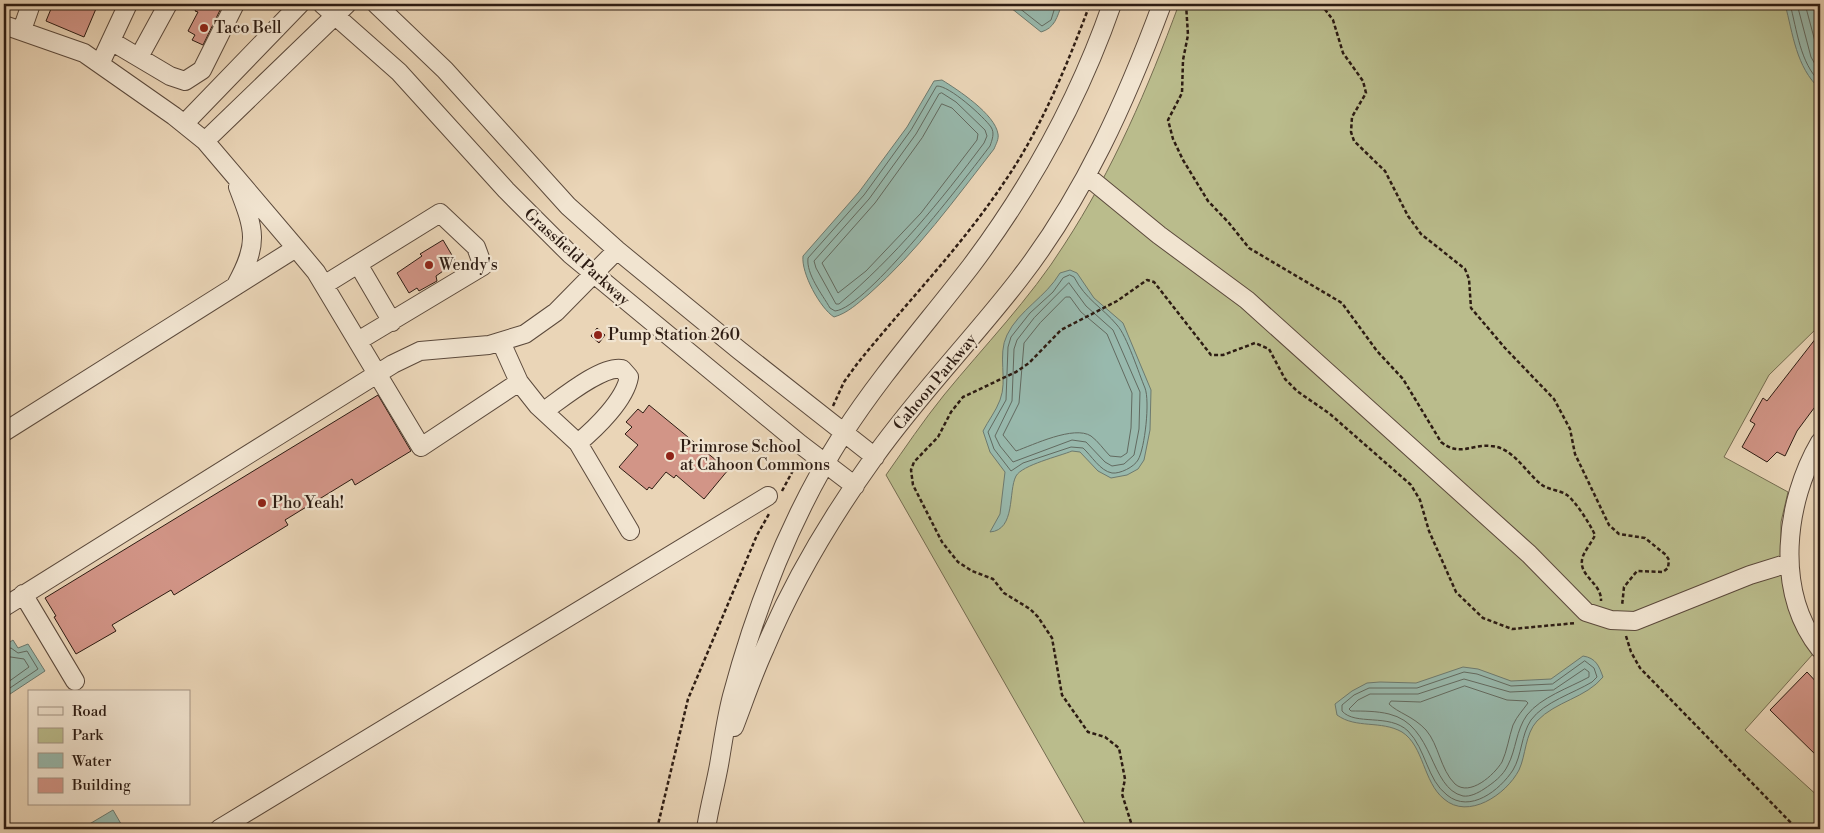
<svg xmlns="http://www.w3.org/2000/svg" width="1824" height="833" viewBox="0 0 1824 833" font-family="'Libre Bodoni',serif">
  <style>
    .green { fill: #babc8c; stroke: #746c50 }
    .water { fill: #98b9ad; stroke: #6d7a6f }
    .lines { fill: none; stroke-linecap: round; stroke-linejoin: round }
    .shore { stroke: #626a60; stroke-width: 1 }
    .building { fill: #d29587; stroke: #2d1c13 }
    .minor-casing { stroke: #5c4a3c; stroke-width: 20 }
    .path { stroke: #2d1c13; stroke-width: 2.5; stroke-dasharray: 4 2.5; stroke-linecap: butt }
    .minor { stroke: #f1e4d0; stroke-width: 18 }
    .poi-dot { fill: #8f2418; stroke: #f1e4d0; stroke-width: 2 }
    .labels { text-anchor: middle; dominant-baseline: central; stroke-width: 4.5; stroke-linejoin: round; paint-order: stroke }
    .poi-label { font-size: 16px; fill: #2d1c13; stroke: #f1e4d0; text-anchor: start }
    .street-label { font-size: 16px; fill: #2d1c13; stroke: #f1e4d0 }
  </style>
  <rect width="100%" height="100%" fill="#ead5b7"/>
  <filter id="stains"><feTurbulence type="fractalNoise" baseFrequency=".004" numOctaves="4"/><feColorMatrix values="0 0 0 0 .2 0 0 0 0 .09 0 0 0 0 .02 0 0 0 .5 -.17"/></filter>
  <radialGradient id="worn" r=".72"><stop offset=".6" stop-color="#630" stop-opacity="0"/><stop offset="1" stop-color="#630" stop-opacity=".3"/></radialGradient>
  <path class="green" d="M1179,4H1820V325L1769,375L1724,457L1788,492L1781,522V553L1787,597L1813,654L1745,730L1820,798V829H1088L886,475C905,448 923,421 944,395C984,346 1030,299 1064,245C1113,170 1148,88 1179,4Z"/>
  <path class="water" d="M1006,4H1062C1057,17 1055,28 1041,32Z
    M1785,4H1820V89C1796,67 1793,34 1785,4Z
    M942,80C958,90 995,114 998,134C999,139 996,144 994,149C955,199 917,252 869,294C858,303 848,313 834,317C820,308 801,273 803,256L859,192L907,127L934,81Z
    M1070,270L1077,273L1094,298L1123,323L1151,390L1150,430L1144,460L1138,469L1127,475L1111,478L1098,471L1080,452L1072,451C1060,456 1022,465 1016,476C1008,491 1016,530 990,532L1000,514L1005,472L990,452L983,431C988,421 996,411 1000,400C1008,380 997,355 1007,335C1019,310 1046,297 1060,273Z
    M13,640L18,648L28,644L45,671L4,698V646Z
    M1583,656C1596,658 1599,666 1603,677C1586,698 1556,701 1537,721C1525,734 1526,755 1519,770C1506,795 1468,820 1444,799C1423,782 1424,746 1402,732C1381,720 1356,729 1337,715L1335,704L1352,691L1367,683L1380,682L1416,683L1463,667L1478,669L1511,681L1551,679Z
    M113,810L124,829H81Z"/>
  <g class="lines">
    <path class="shore" d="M1014,4L1042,26L1051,20L1056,4
      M1790,4C1797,30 1800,63 1820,82
      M1797,4L1811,57L1820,73
      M1805,4L1820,60
      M937,86C949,85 984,117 991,127C995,133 992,140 990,146C967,176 867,308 835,311L830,308C822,294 806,274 808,258L864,195L911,130Z
      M942,93L956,102L985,130L987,136L984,143C940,202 896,256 839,304H836L816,268L814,261L869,199L916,134L939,94Z
      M942,104L952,108L978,134L977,140L921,213L866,271L838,293L822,263L875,203L922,138Z
      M1070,275L1074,277C1086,300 1102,307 1117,325C1127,336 1139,374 1145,388C1150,401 1145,448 1138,460C1134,467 1120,474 1112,473C1100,471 1091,455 1083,448L1071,447L1023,463L1011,471L994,449L988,432L1006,400L1008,347L1011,337L1030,313L1053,292L1063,278Z
      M1069,283L1086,306L1113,330L1140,392L1139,429L1134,455L1124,464L1112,466L1105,462L1086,442L1072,440L1013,462L1000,446L995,436L1012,401L1014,349L1017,340L1034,318Z
      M1066,297H1070L1081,312L1107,334L1132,393L1131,428L1127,453L1121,457L1110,456C1104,450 1098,441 1091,436C1074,425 1033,445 1016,451L1003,435L1019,403L1024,343L1040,323Z
      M4,650L11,648L18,653L27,651L38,669L4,692
      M4,656L24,659L29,667L4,685
      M1585,661L1594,668L1597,677L1592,682C1574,693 1544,702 1531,720C1521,735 1522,755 1513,770C1500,790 1470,814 1447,795C1427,780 1426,749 1408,731C1389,713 1355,726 1342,711V705L1354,695L1369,688H1417L1464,672L1477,674L1511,686L1552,684Z
      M1585,669L1589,672V677C1569,688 1541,697 1527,715C1516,730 1516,750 1508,765C1503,776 1493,783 1484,789C1478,793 1470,797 1463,796C1429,788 1435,725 1389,714C1377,711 1363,711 1351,711L1349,709L1358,700L1370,694H1418L1464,679L1510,692L1553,690Z
      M1465,686L1507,700L1526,701L1528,703C1523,710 1517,716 1513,725C1509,737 1507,751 1502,762C1494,775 1470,797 1455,784C1440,769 1439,745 1426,730C1413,716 1398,713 1389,704L1391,701L1420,702Z"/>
  </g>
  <path class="building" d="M53,4H98L84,37L46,21Z
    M199,4H223L203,45L192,40L195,35L188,31L198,12L195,11Z
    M443,240L456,262L436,276L437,281L419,291L417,288L409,293L397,273L422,256L420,254Z
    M597,328L605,335L599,343L591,336Z
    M1820,333V400L1797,431L1785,456L1777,452L1767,462L1742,447L1755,424L1750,421L1763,398L1767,401Z
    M378,395L411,451L355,485L352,479L285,520L288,525L174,595L171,590L112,625L116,631L76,654L54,617L56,616L45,598Z
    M649,405L728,470L704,499L676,475L674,478L666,472L652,489L649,487L647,490L619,467L638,445L625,434L632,427L626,422L638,409L643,413Z
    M1807,672L1820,686V759L1770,710Z"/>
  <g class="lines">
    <defs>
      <path id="minor" d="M322,4L399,72L506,190L570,254L800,444L855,486
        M376,4L445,70L568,206L617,250L739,350L875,457
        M4,25L84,53L174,116L205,141L296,248L4,432
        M22,30L31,4
        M111,41L170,76L185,81L202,70L235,4
        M139,57L168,4
        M100,64L128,4
        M184,124L300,4
        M205,141L347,4
        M1087,176L1159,235L1247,300L1529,554L1586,612L1611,620L1635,621L1750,575L1789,563
        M296,248L316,272L421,447L519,382L501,342
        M358,264L392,322
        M236,285C259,243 255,231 238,187
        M324,285L440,213L476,247L483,266L358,341
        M519,382L538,406L578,443L630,531
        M544,411C561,399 602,365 622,369L629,377C625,400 596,428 578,443
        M1820,442C1785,502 1774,591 1820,649
        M23,594L75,681
        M4,607L393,364L420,351L489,345L525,334L556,312L617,250
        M734,727C744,701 753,674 765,648C793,581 832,516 875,456C919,394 973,339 1020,278C1084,195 1126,101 1162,4
        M219,829L768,496
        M706,829C709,808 715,787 719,765C723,742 726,719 732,696C756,606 793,513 843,434C881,375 928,322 971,266C1031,186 1079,99 1112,4"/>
    </defs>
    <use href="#minor" class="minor-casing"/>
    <path class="path" d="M1186,4L1188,35L1183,60L1182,93L1168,120L1173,139L1183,160L1208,201L1229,223L1249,248L1342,303L1377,351L1403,379L1441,442C1460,457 1471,444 1491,446C1513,447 1526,473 1542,485C1549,490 1560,490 1567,495C1576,502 1590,524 1595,535C1592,542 1586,549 1583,556C1576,576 1602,582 1601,601
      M1321,4L1333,20L1343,53L1363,81L1366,93L1352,117L1351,132L1354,141L1385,171L1408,216L1421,234L1465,269L1469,279L1471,308L1505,348L1554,399L1570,429L1575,454L1609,525L1619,534L1645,538L1666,555L1669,560L1668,568L1663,572L1637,571L1624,587L1622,606
      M833,406L844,382L857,364C906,303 962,246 1005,181C1042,127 1067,65 1090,4
      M782,491L798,461
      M1626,636L1631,652L1640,668L1797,829
      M657,829L688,699L757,535L769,514
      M1133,829L1122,794L1125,779L1119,748L1105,737L1088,732L1062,695L1052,638L1038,617L1030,609L1004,593L993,579L972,571L958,562L942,542L913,485L911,470L914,462L938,437L951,412L963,397L1016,372L1029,363L1061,330L1117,301L1147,280L1154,282L1211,355H1223L1255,343L1269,349L1285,379L1297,391L1330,414L1411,485L1420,500L1429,531L1456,592L1483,618L1512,629L1576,623"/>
    <use href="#minor" class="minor"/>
  </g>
  <g class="poi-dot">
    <circle cx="204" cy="28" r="5"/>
    <circle cx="429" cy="265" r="5"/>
    <circle cx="598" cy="335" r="5"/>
    <circle cx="670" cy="456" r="5"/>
    <circle cx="262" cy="503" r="5"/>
  </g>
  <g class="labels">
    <g class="poi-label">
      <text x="214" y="28">Taco Bell</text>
      <text x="439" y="265">Wendy's</text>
      <text x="608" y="335">Pump Station 260</text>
      <text x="680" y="447">Primrose School<tspan x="680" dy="18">at Cahoon Commons</tspan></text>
      <text x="272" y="503">Pho Yeah!</text>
    </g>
    <g class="street-label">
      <text transform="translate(577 257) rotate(42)">Grassfield Parkway</text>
      <text transform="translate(935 382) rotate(-50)">Cahoon Parkway</text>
    </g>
  </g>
  <rect width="1824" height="833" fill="none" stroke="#ead5b7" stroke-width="20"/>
  <rect x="5" y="5" width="1814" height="823" fill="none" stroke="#2d1c13" stroke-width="2.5"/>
  <rect x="10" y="10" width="1804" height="813" fill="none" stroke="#2d1c13"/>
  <rect x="28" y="690" width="162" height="115" fill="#f1e4d0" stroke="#a39484"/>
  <rect x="38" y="707" width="25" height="8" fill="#f1e4d0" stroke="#a39484"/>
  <text x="72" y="716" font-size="15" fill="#2d1c13">Road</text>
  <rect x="38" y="728" width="25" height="15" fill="#babc8c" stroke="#a39484"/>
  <text x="72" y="740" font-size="15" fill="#2d1c13">Park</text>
  <rect x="38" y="753" width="25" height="15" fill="#98b9ad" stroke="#a39484"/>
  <text x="72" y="766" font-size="15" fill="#2d1c13">Water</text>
  <rect x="38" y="778" width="25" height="15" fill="#d29587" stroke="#a39484"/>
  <text x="72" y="790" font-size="15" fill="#2d1c13">Building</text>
  <rect width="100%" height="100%" filter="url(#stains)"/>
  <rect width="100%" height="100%" fill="url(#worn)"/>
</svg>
